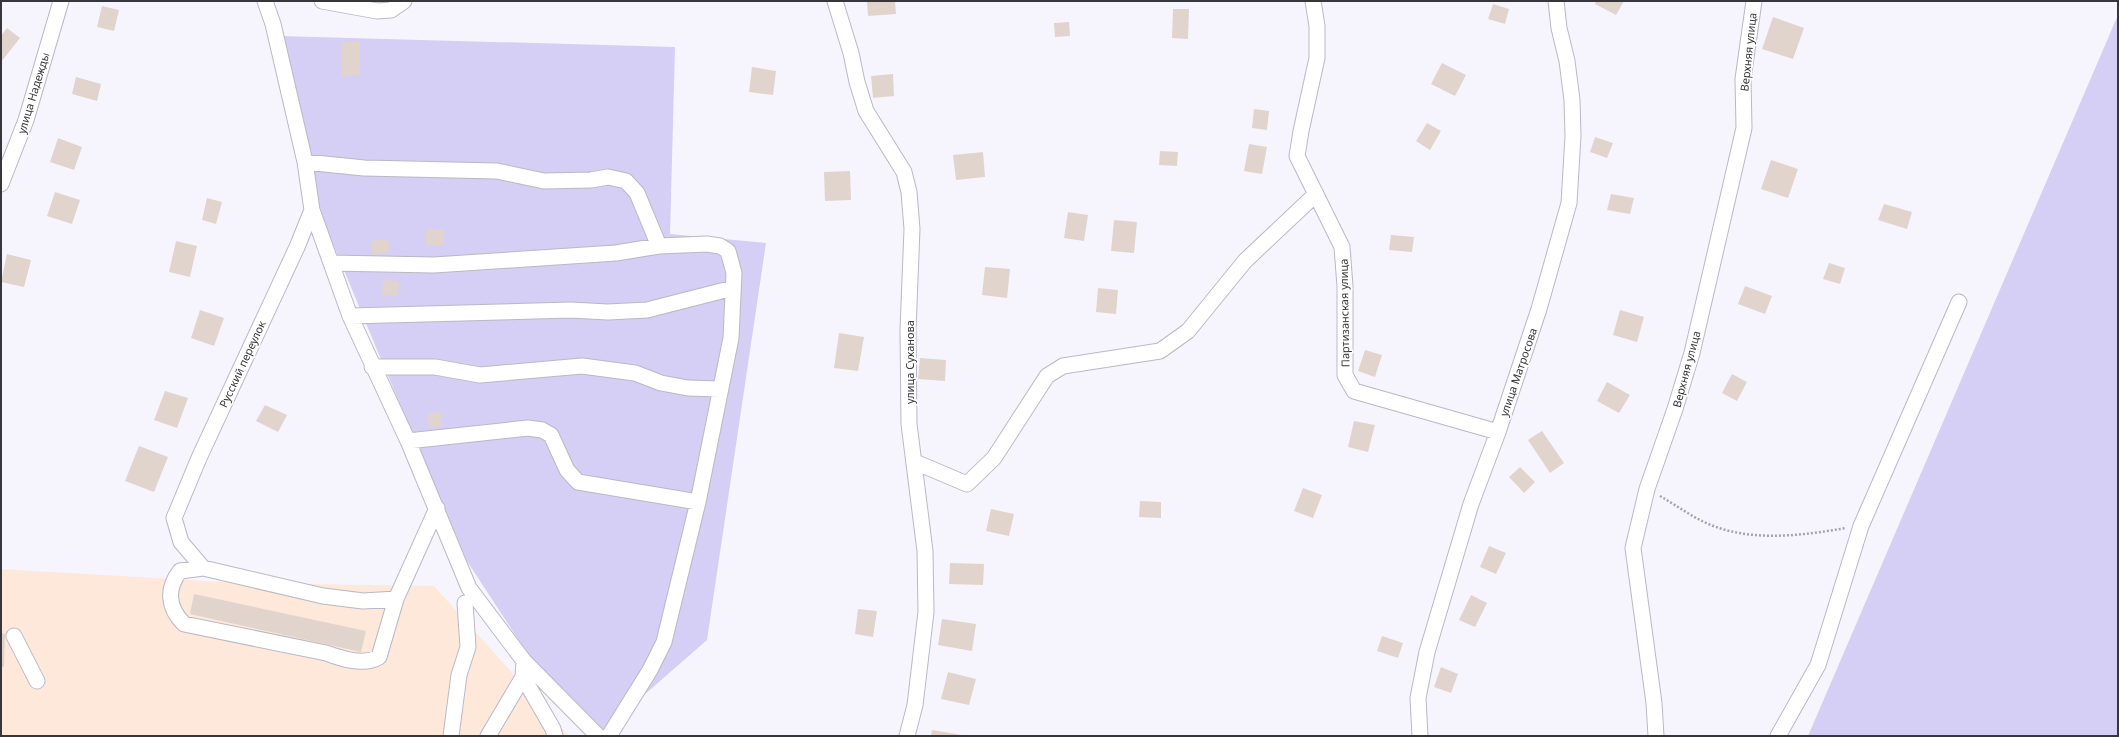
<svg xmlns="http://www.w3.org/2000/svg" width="2119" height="737" viewBox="0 0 2119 737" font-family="'Noto Sans',sans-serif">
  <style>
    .industrial { fill: #fde8da }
    .green { fill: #d5cef5 }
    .building { fill: #e1d4cd }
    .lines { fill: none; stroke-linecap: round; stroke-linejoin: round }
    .minor-casing { stroke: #bab8c5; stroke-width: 17 }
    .path { stroke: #a4a3a9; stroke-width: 2.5; stroke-dasharray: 2 2; stroke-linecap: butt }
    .minor { stroke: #fff; stroke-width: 15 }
    .labels { text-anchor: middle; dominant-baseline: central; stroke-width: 3.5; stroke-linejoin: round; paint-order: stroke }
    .street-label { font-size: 11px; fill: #37363b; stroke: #fff }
  </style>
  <rect width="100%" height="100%" fill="#f6f5fd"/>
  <path class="industrial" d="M1,569L240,583L434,586L569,736H1Z"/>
  <path class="green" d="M2118,15V736H1808Z
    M279,36L675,47L670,234L766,243L707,640L604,730L527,653L467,561L380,357L319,210Z"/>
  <path class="building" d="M366,1H381V2L366,4Z
    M867,1H895L896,14L868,16Z
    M1596,1H1624L1616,15L1595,4Z
    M1493,4L1509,9L1505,24L1488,19Z
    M102,6L119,10L114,31L97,27Z
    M1173,9H1189L1188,39L1172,38Z
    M1773,17L1804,28L1793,59L1762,49Z
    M1069,22L1070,36L1055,37L1054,23Z
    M7,28L20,38L1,62V36Z
    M360,41V75L342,76V42Z
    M1442,63L1466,75L1455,96L1431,84Z
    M752,67L776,71L773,95L749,92Z
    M893,74L894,96L873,98L871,76Z
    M76,77L101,84L97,101L72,94Z
    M1254,109L1269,111L1267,130L1252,128Z
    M1427,123L1441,131L1430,150L1416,141Z
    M1595,137L1613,143L1607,158L1590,152Z
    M58,138L82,147L74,170L50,162Z
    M1249,144L1267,147L1262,174L1244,171Z
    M1160,151L1178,152L1177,166L1159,165Z
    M983,152L985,177L956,180L953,155Z
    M1771,160L1798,169L1788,198L1761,189Z
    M850,171L851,200L825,201L824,172Z
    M55,192L80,200L72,224L47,216Z
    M1611,194L1634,198L1630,214L1607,210Z
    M207,198L222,202L216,224L202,220Z
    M1884,204L1912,212L1907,229L1878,220Z
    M1068,212L1088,215L1084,241L1064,238Z
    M1114,220L1137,222L1134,253L1111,251Z
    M426,229H444V245H426Z
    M1391,235L1414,237L1412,252L1389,250Z
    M388,239L390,252L372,255L371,241Z
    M176,241L197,246L190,277L169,272Z
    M7,254L31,260L24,287L1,282Z
    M1829,263L1845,268L1840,284L1823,279Z
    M985,267L1010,269L1007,298L982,295Z
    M383,280L399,281L398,296L382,295Z
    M1745,286L1772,296L1765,314L1738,304Z
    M1098,288L1118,290L1116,314L1096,312Z
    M200,310L224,318L214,346L191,338Z
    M1620,310L1644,317L1637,342L1613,335Z
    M839,333L864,337L858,371L834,368Z
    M1365,350L1382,355L1375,377L1358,371Z
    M920,358L946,360L945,381L918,379Z
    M1732,374L1747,382L1737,401L1722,393Z
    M1607,382L1630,395L1619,413L1597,401Z
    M165,391L188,398L177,428L154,420Z
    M265,405L287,415L278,432L256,421Z
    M441,412L442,426L429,428L428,413Z
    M1354,421L1375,425L1368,452L1348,447Z
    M1542,431L1564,463L1550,473L1528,440Z
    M139,446L168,457L154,492L125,481Z
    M1520,467L1535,482L1524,493L1509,477Z
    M1303,488L1322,495L1313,518L1294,511Z
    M1140,501L1161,502V518L1139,517Z
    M991,509L1014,514L1009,536L986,531Z
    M1489,546L1506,553L1496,574L1480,567Z
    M950,563L984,564L983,585L949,584Z
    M194,594L366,631L361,652L190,614Z
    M1471,595L1487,603L1475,627L1459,620Z
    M858,609L877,611L873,637L855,634Z
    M942,619L976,624L972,651L938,645Z
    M1,633L5,634L4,667H1Z
    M1382,636L1403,643L1398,658L1377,651Z
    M1441,667L1458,674L1451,693L1434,687Z
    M948,672L976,679L969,705L941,699Z
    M932,730L962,735V736H931Z"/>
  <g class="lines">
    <defs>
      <path id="minor" d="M265,1L273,24L305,162L312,210L350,316L408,441L469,588L524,661L598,736
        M322,1L377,11L391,10L404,1
        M835,1L851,53L857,82L866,111L904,172L909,192L912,229L908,330L909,424L925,551L926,612L915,705L907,736
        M1313,1L1317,26V58L1301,131L1297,156L1342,247L1345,286V375L1354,391L1498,432
        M305,162L364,168L497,171L544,181L591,180L608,177L626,181L637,193L659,246
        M1,184L26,120L61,1
        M331,263L434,265L616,253L659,246L707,244L720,246L728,251L734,273L731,338L698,502L664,642L650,670L609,736
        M350,316L571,310L608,312L647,310L733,288
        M372,367H435L480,375L582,366L635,373L661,383L688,388L720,389
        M408,441L528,428L542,430L551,435L567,470L578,482L698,502
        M915,462L967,484L994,458L1047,376L1063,366L1160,351L1188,331L1245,261L1316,194
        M203,568L181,542L174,518L199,458L297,247L312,210
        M396,599L363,601L323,596L203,568L180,571C166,589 168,608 184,624L326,653C342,659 364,666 379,657L396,599L437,508
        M14,636L37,681
        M524,661L523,677L553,729L555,736
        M451,736L459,675L468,647L465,603
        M488,736L523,677
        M1420,736L1418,698L1427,652L1471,504L1498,432L1539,309L1569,203L1573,136L1572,100L1567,61L1559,28L1556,1
        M1656,736L1654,703L1633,548L1647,489L1675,409L1692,353L1744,128L1743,79L1754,1
        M1778,736L1818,665L1861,526L1959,302"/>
    </defs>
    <use href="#minor" class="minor-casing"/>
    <path class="path" d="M1660,496C1674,504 1688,514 1702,521C1746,543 1799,536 1846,528"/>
    <use href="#minor" class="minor"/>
  </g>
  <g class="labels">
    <g class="street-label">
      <text transform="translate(1748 52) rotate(-84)">Верхняя улица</text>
      <text transform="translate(33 93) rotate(-73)">улица Надежды</text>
      <text transform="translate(1344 313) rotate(-91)">Партизанская улица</text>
      <text transform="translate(909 362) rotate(-90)">улица Суханова</text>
      <text transform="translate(242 364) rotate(-65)">Русский переулок</text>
      <text transform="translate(1686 369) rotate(-75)">Верхняя улица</text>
      <text transform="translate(1518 372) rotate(-71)">улица Матросова</text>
    </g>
  </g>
  <rect width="2119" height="737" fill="none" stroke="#37363b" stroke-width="4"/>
</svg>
